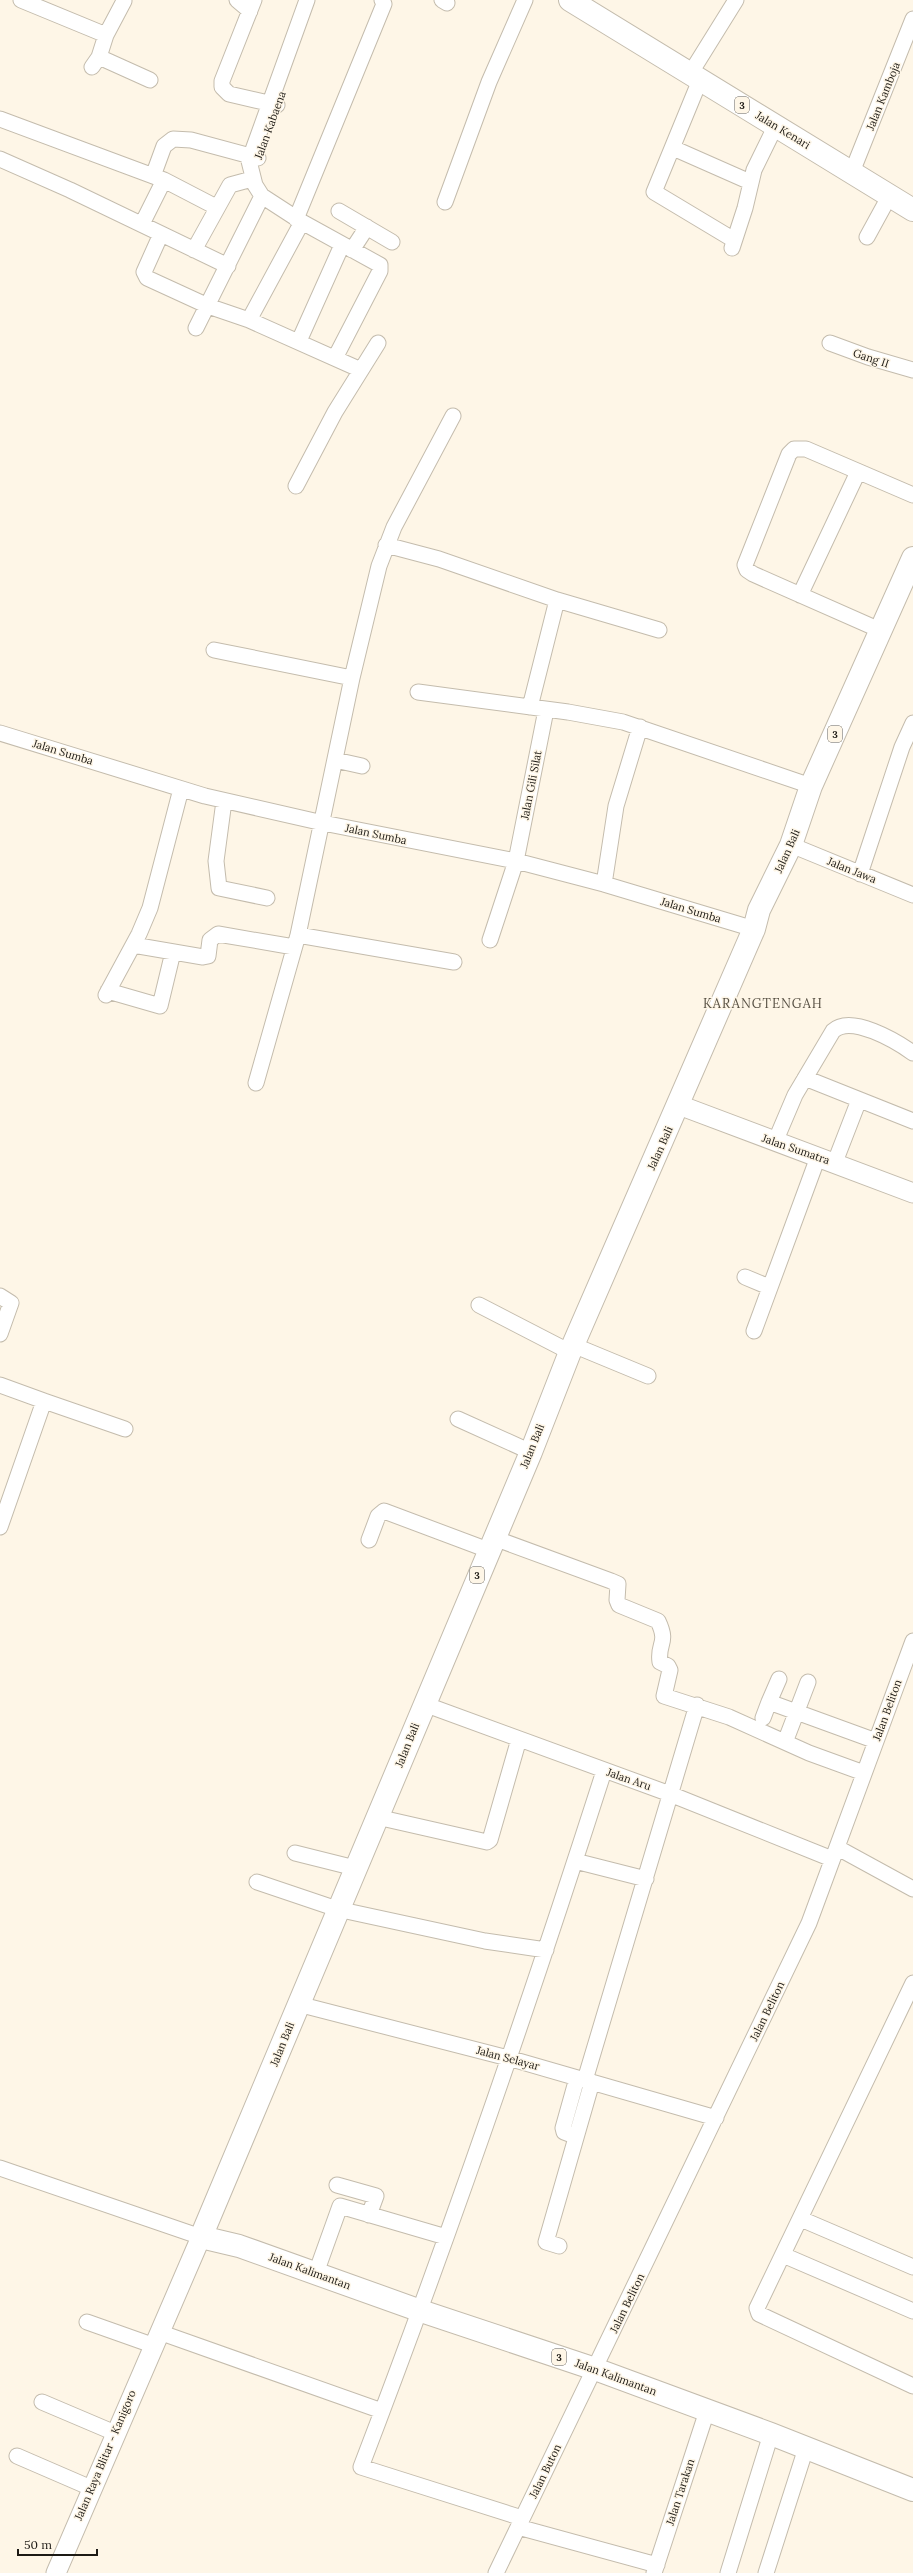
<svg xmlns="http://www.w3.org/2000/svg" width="913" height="2573" viewBox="0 0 913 2573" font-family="Lora,serif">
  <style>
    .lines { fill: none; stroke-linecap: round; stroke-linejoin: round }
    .minor-casing { stroke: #c4bcad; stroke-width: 17 }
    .major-casing { stroke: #c4bcad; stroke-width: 21 }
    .highway-casing { stroke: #c4bcad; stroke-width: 24 }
    .minor { stroke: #fff; stroke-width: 15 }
    .major { stroke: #fff; stroke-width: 19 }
    .highway { stroke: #fff; stroke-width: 22 }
    .labels { text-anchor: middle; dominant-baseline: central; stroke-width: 3; stroke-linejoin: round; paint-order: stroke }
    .shield { fill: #fef6e7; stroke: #605c54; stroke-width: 1 }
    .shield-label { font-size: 10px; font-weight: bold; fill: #1d1a15 }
    .street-label { font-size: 11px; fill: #1d1a15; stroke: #fef6e7 }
    .quarter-label { font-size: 13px; letter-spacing: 1px; fill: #585144; stroke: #fef6e7 }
  </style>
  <rect width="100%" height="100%" fill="#fef6e7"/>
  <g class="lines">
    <defs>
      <path id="minor" d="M21,0L106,35
        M237,0L250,11
        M254,0L222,81V87L229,94L277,105
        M307,0L249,161L255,185L262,196L302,222L380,265V271L335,358
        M442,0L447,3
        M99,57L150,80
        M92,67L99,57L106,35L124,1
        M690,74L736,0
        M700,80L654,192L734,240
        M0,119L164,180L216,207
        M673,148L750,182
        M0,159L70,190L228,266
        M852,172L913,19
        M153,176L164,146L173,139L191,140L258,158
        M445,202L489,82L525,0
        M339,211L392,242
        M296,219L384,4L382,0
        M142,224L164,180
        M161,234L144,272L147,278L208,306L249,320L361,370
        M867,237L890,195
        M732,248L745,208L754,170L776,125
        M194,250L230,185L252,179
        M352,250L367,227
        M249,320L302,222
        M196,328L262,196
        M299,341L342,245
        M830,343L868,357L913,370
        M296,486L335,412L378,343
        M386,545L439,559L557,600L659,630
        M800,595L858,472
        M882,631L753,574L747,570L745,565L789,454L794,449H806L913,495
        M214,650L352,678
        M418,692L568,712L623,722L811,786
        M530,707L557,600
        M0,733L205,796L323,823L516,861L604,884L754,929
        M335,760L362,766
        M224,801L216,861L219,888L267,898
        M791,845L913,895
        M860,874L902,747L913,723
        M604,884L616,806L640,727
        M298,935L454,962
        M490,940L516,861L546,710
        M133,945L203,957L208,956L210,940L218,934L294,947
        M108,991L160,1006L173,952
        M106,995L139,934L150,908L181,789
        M805,1078L913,1121
        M256,1083L298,935L352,678L379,566L394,527L453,416
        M775,1142L795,1095L833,1031C851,1014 896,1041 913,1053
        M835,1162L859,1100
        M745,1277L769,1287
        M0,1296L11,1303L0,1334
        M479,1305L570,1352
        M754,1331L818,1157
        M573,1345L648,1376
        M0,1385L44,1401L0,1527
        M44,1401L125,1429
        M458,1419L531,1452
        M494,1538L611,1581L618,1584L617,1600L619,1605L658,1621C669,1644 657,1643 660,1662L668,1666L670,1670L664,1696L729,1717L809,1753L864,1773
        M369,1540L378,1516L384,1511L488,1550
        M779,1679L769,1702L876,1741
        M424,1704L670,1794L832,1859
        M763,1718L769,1702
        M787,1737L808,1682
        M377,1817L487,1842L490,1840L519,1739
        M838,1848L913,1889
        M295,1853L355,1868
        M575,1861L646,1879
        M257,1882L337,1909L485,1941L546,1950
        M913,1983L757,2308L759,2314L913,2386
        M298,2004L508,2058L716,2118
        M585,2080L697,1705
        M572,2135L564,2132L563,2128L577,2078
        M0,2168L201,2237
        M337,2185L376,2196L369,2215
        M801,2219L913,2267
        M559,2246L546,2242L592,2082
        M783,2255L913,2311
        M316,2273L340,2206L446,2237
        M87,2322L152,2345
        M159,2332L382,2411
        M42,2402L115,2433
        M17,2456L91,2488
        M522,2518L361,2467C449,2237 529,2005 604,1771
        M518,2527L657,2565
        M496,2573L809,1923L913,1641
        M654,2573L707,2411
        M728,2573L771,2434
        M766,2573L806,2448"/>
      <path id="major" d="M679,1105L913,1193
        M56,2573L201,2237"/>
      <path id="highway" d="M570,0L913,210
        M913,558L811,786L791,845L759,910L754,929L570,1352L531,1452L201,2237L239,2246L418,2310L595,2369L771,2434L913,2490"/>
    </defs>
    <use href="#minor" class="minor-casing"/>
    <use href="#major" class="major-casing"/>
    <use href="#highway" class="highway-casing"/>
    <use href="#minor" class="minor"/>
    <use href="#major" class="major"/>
    <use href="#highway" class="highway"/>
  </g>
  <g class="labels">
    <g class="shield">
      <rect x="735" y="97" width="14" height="16" rx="3"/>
      <rect x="828" y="726" width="14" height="16" rx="3"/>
      <rect x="470" y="1567" width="14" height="16" rx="3"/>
      <rect x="552" y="2349" width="14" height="16" rx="3"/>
    </g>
    <g class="shield-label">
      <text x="742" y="105">3</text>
      <text x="835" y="734">3</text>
      <text x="477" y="1575">3</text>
      <text x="559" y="2357">3</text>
    </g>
    <g class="street-label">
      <text transform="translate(883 96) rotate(-68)">Jalan Kamboja</text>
      <text transform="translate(270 125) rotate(-70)">Jalan Kabaena</text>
      <text transform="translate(783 130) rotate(31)">Jalan Kenari</text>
      <text transform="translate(871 358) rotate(18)">Gang II</text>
      <text transform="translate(63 752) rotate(17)">Jalan Sumba</text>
      <text transform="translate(531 785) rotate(-79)">Jalan Gili Silat</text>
      <text transform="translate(376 834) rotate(12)">Jalan Sumba</text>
      <text transform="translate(787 851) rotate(-66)">Jalan Bali</text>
      <text transform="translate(852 870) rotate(22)">Jalan Jawa</text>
      <text transform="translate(691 910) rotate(17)">Jalan Sumba</text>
      <text transform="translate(660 1148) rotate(-66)">Jalan Bali</text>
      <text transform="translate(796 1149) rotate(19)">Jalan Sumatra</text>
      <text transform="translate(532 1446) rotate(-68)">Jalan Bali</text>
      <text transform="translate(887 1710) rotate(-70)">Jalan Beliton</text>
      <text transform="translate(407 1745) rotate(-68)">Jalan Bali</text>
      <text transform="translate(629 1779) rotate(19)">Jalan Aru</text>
      <text transform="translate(767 2011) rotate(-64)">Jalan Beliton</text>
      <text transform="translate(282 2044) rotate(-68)">Jalan Bali</text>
      <text transform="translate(508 2058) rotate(15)">Jalan Selayar</text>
      <text transform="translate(310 2271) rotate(20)">Jalan Kalimantan</text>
      <text transform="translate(627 2303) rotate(-64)">Jalan Beliton</text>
      <text transform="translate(616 2377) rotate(20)">Jalan Kalimantan</text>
      <text transform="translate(105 2455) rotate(-67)">Jalan Raya Blitar - Kanigoro</text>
      <text transform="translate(545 2471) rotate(-64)">Jalan Buton</text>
      <text transform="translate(680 2492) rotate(-72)">Jalan Tarakan</text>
    </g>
    <g class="quarter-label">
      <text x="763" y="1003">KARANGTENGAH</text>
    </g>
  </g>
  <path d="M18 2549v6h79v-6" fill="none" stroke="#1d1a15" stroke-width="2"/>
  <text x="24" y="2549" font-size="12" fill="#1d1a15" stroke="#fef6e7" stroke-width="3" paint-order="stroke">50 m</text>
</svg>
